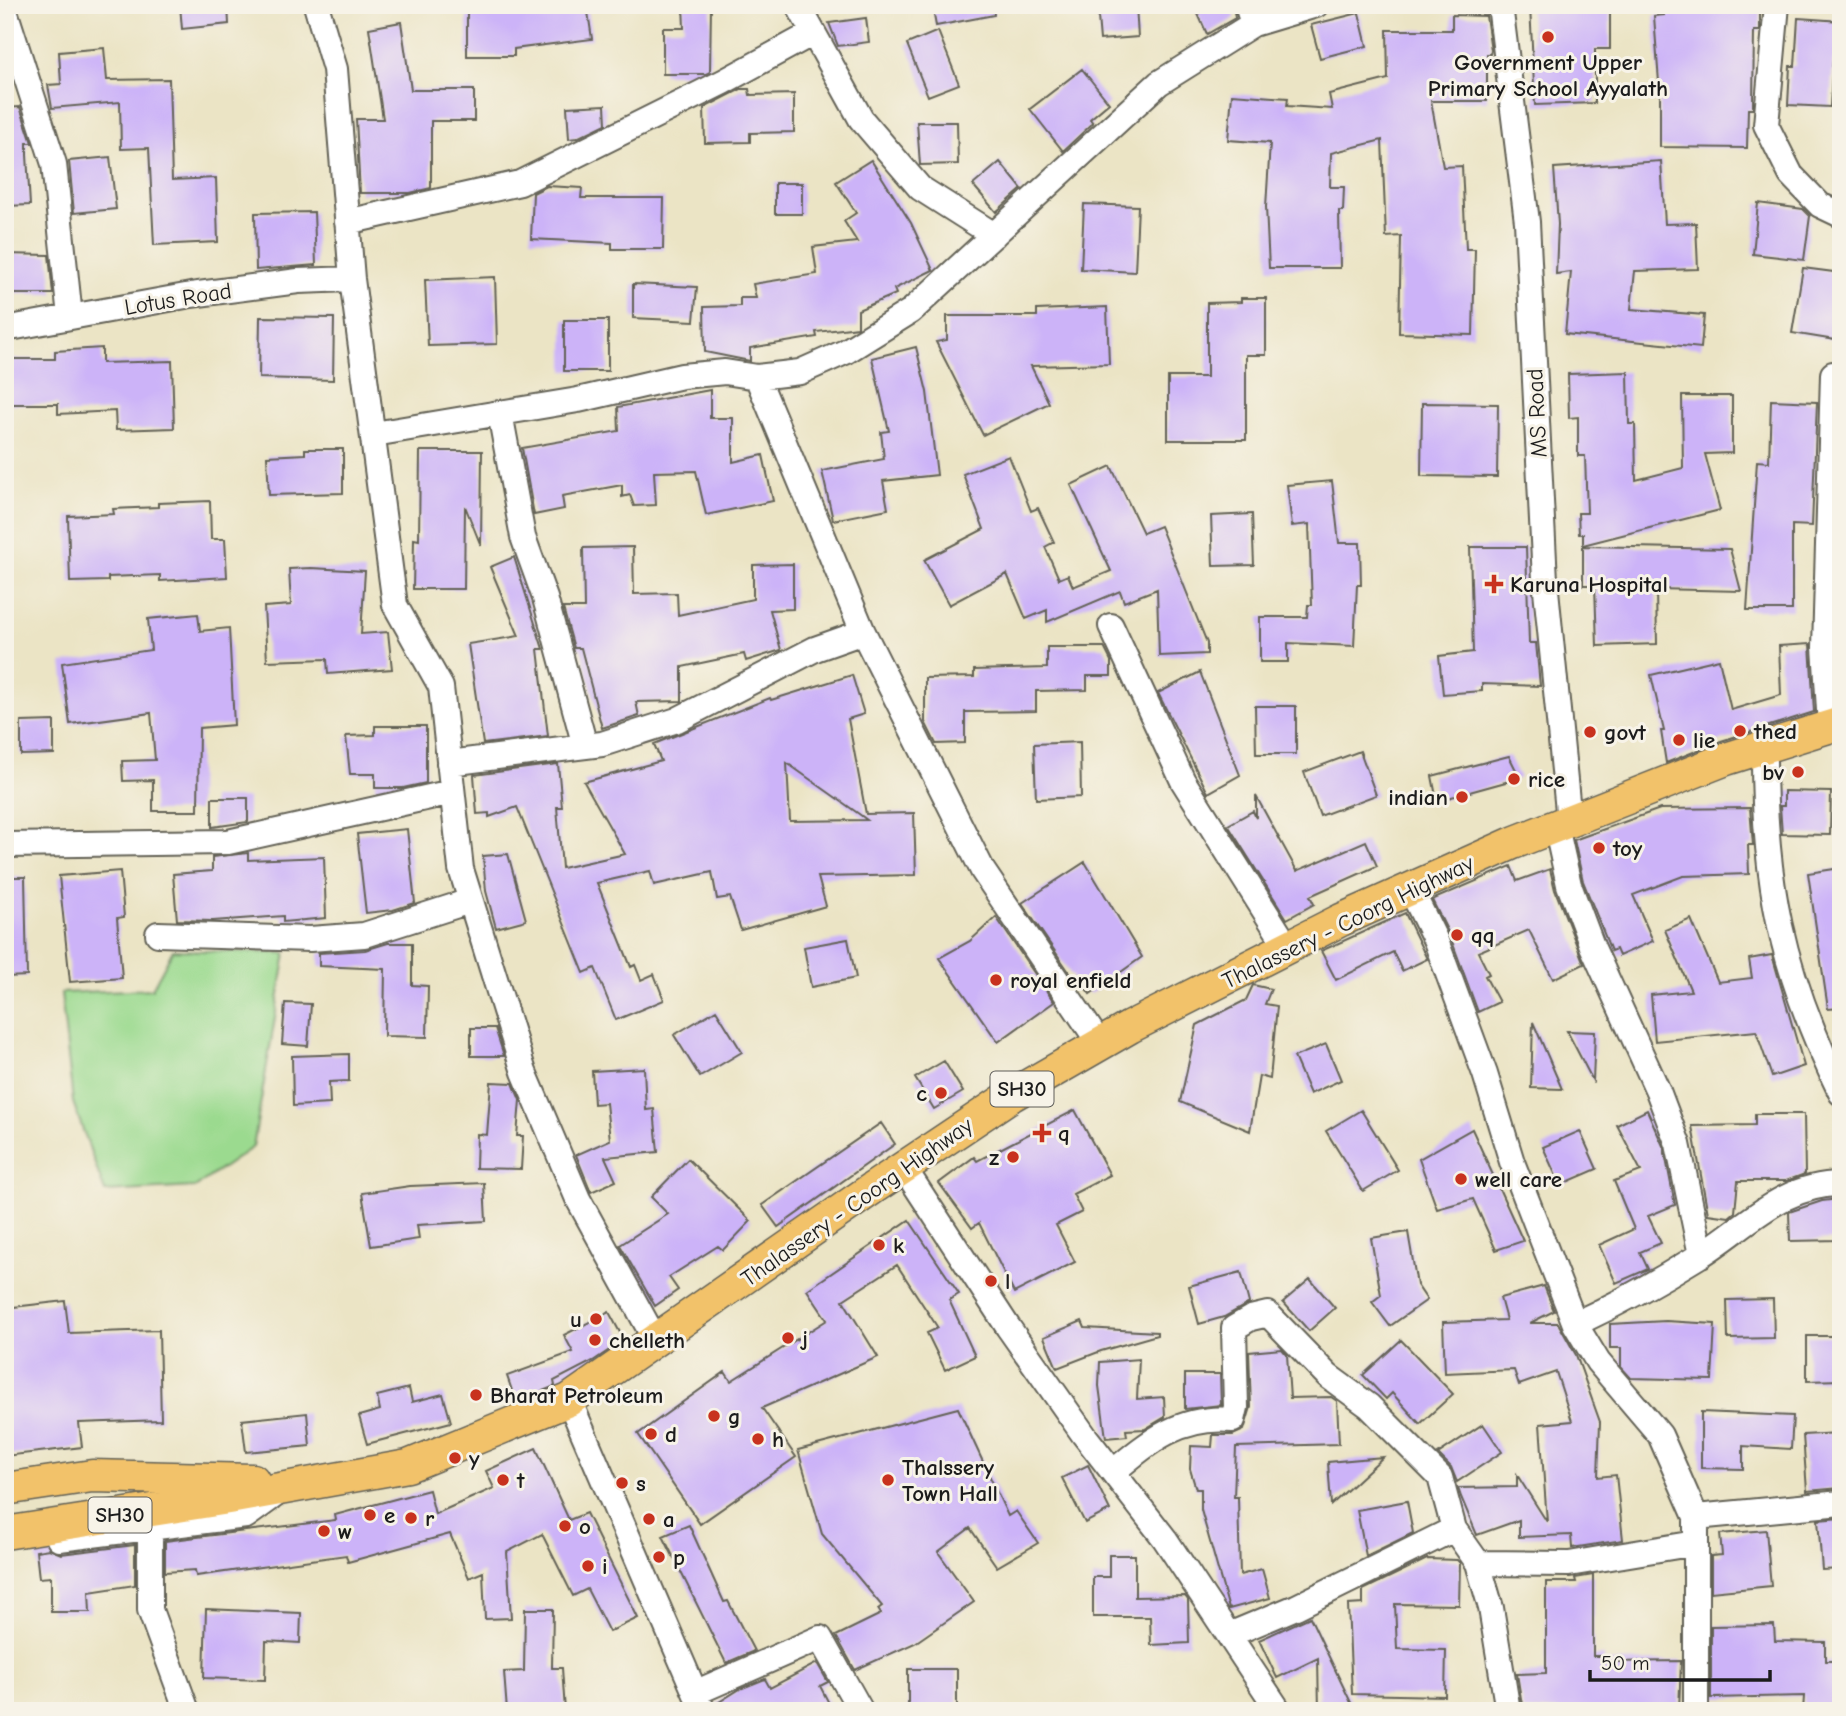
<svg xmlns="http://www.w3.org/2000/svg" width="1846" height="1716" viewBox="0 0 1846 1716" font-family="'Comic Neue',sans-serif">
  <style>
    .green { fill: #9bda8f; stroke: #5c7b56; stroke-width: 2 }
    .building { fill: #ccb3f8; fill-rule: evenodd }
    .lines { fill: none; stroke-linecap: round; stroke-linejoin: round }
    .minor-casing { stroke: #646257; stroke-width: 28 }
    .major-casing { stroke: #646257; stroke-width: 35 }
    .minor { stroke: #fff; stroke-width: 24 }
    .major { stroke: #f2c26a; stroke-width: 32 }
    .poi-dot { fill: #c8321e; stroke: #f7f3e8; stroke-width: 2.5 }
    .labels { text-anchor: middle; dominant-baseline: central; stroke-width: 6; stroke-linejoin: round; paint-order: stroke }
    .shield { fill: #f7f3e8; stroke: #5e5c59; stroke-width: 2 }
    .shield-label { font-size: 21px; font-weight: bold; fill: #1c1c1c }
    .poi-label { font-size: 23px; font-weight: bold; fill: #1c1c1c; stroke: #f7f3e8; text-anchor: start }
    .street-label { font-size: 23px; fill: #1c1c1c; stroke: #f7f3e8 }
  </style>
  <rect width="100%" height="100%" fill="#f7f3e8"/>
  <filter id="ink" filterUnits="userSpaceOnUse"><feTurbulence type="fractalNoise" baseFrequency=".0143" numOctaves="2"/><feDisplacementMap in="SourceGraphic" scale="14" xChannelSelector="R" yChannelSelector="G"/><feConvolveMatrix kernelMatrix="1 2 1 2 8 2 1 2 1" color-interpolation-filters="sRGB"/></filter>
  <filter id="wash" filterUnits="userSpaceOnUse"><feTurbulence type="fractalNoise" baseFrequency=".00686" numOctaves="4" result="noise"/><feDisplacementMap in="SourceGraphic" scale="28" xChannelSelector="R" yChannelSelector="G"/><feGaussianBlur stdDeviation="1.57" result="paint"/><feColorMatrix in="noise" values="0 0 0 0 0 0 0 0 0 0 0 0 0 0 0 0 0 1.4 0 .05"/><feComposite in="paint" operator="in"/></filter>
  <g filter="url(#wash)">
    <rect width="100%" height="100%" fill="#ebe4c5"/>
    <path class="green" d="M173,950L286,953L253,1147L195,1187L105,1192L73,1102L61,993L152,989Z"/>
    <g id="blocks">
      <path class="building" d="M180,5H228L229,24L182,29Z
        M533,5H587L592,39L514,49V56H467V10H534Z
        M683,5H711L710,72L706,74H663V28H684Z
        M932,5H993L994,15L936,26Z
        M1097,5H1136L1138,37L1100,40Z
        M1194,5H1233L1235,18L1207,34Z
        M1610,5V49H1595V103L1535,105L1530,6Z
        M1663,5H1760V31H1754L1753,104V109H1748L1747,148L1660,147V96L1654,16L1664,15Z
        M1359,13L1367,46L1320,58L1311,25Z
        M1452,15L1486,16L1491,50L1490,54H1487V101H1431L1443,167L1462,166L1466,249H1475L1473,335L1399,333L1401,236L1386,237L1382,140L1331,153L1330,187H1344L1343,211H1339L1340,268H1269L1266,207L1270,143L1228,140L1232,94L1288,98L1287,106L1332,109L1329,94L1388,79L1387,30H1452Z
        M866,18L869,42L838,46L829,23Z
        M1798,18L1841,21V60H1833L1830,107L1788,105L1790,66H1795Z
        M401,22L411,90H474V121H431V188L410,193H360L356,119H383L369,28Z
        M938,31L959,84L928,96L907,44Z
        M104,48L107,80L169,79L172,180L216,178L218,242L154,245L149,148L121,149L120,102L52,108L48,85L61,84L59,52Z
        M1082,69L1109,103L1090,119L1093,123L1063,151L1030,109Z
        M741,89H749L750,95L794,94V132L750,133V142L705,143L704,108Z
        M605,105L606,124L577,138L569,139L567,107Z
        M20,107L32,143H27V155L30,205L5,206V108Z
        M917,122H957L958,164L920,165Z
        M110,157L116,209L74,213L69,161Z
        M871,160L911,223L933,270L894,289L896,294L858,310V327L816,332L817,337L750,348V361L705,352L704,307L740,306V298H756L753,284L817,274L813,247L857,242L844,221L856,213L836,182Z
        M1661,161L1665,224L1696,223L1698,269L1635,271L1631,309L1704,315L1701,348L1565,334L1571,272L1556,274L1558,224L1554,168Z
        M1000,162L1022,189L996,212L973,185Z
        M775,183H802V214H775Z
        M547,186L582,188L581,198H664L663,249H612V243L531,239L533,193Z
        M1758,203L1803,209L1810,216L1804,260L1753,254Z
        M1084,204L1138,206L1135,272L1081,269Z
        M314,212L316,265L256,270L255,213Z
        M5,254L49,255L53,294H5Z
        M1803,268L1841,273V341L1792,333Z
        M495,277L497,344L428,346L425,280Z
        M633,284L697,287L694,321L633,318Z
        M1241,298H1266V355H1246V440H1168V377H1207V303L1241,302Z
        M1107,307L1109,364L1031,366L1049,403L983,435L936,342L947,340V316H1037V310Z
        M260,317L334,318L333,380L259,378Z
        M564,320H608V371H564Z
        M916,347L927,392L937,475L883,481L888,509L833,520L822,471L884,459L881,432L889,431L872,358Z
        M102,348V363L172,361L174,428L116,430L115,411L58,414V404H5V359H55V351Z
        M1628,372L1629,424H1635L1636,480L1683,468L1682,396H1732V453L1705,454L1720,510L1583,545V534H1579L1578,513H1587L1585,456H1578V417L1569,418L1568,374Z
        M710,390V418H733V462L763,455L773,501L706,515L696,471L654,472L656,505L634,506L630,495L622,497V485L562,496L564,509L534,515L522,448L619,431L618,407Z
        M1771,400L1817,402L1812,526L1792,525V610H1747L1757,461L1769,462Z
        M1422,403L1498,404L1497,477L1421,476Z
        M305,449H343V493L269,495L267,456L305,454Z
        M420,451H482L481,546L465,506L464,589H413L414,539L419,540Z
        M1009,456L1031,511L1038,508L1054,542L1045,547L1059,579L1068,575L1073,587L1111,571L1071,485L1111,466L1143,533L1160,526L1207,643V654L1159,656L1157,589L1124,602L1120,591L1047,622V610L1026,619L1007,574L949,605L924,560L984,529L963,474Z
        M1332,481L1339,543H1360L1361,585H1357L1354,646L1288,643V662H1260V617H1307L1308,605H1312L1309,524L1292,526L1287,485Z
        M210,501L211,539H225L227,577L160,581V575L108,577V581L70,582L68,516L114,514L113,509L158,507V503Z
        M1252,514L1254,565L1213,566L1211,516Z
        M1583,546L1730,549L1741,591L1656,589L1657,644L1597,646L1595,585H1583Z
        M633,547L634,594L677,593L678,615L753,599V565L793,564V609L770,610L781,650L746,661L744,654L682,667V701L636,702L639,716L602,728L581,648H574L563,608H584L583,548Z
        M1470,547H1526L1529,643H1536L1540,686L1482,684V691L1443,694L1439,656L1473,652Z
        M514,557L543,649H538L548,736L483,744L468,644L519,636L490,567Z
        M311,568L365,571L361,634L388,632L392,669L328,674L327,659L267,661L264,607L291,605L289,569Z
        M198,614L200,631L229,628L234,725L199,728L198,811H153V780L123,781L122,761L155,760L151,713L70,724L62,663L151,650L148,619Z
        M1810,644L1814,712L1721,741L1666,763L1661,731H1664L1651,675L1719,659L1731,710L1781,695L1779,646Z
        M1047,647H1104L1111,661V676H1087V690L1036,691V711L965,712V743L936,744L925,722V678L974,677V670L1047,668Z
        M1200,672L1240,775L1208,793L1158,693Z
        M852,675L864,714L848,719L866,814L914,813L916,875L818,877L826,906L741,930L730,897L717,899L712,872L654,885L650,871L597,883L631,967L635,965L641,980L654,974L664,1000L616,1020L595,968L584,973L517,807L489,817V813L477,814L474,775L558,764L562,807H557L562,868L625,854L584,782L661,761L654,744L770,698L771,700ZM787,763L859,814L867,820L790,821Z
        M1255,706H1296V754H1256Z
        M54,721V754L21,755V722Z
        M375,726H426V783L403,788H375V774H350L346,736L375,735Z
        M1080,742L1081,797L1036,799L1034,744Z
        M1360,751L1376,795L1320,816L1304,772Z
        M1509,756L1520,778L1437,801L1432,776Z
        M1784,791L1831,792L1830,835L1782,834L1780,806H1784Z
        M1256,796L1297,871L1366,841L1377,866L1310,896L1314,904L1287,919L1228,825L1253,811L1256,818Z
        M212,798H248V822L212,827Z
        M1750,808L1753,845H1748L1749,874L1683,876L1633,895L1653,941L1619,956L1616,949L1611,951L1583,881L1574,840L1660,809Z
        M407,829L415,903L393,910L366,913L357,834Z
        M248,853V860L324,857L326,918L283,922V916L213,921L177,920L173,874L212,871V857Z
        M508,854L526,920L496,928L486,891L483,856Z
        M1085,862L1142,957L1090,994L1081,982L1078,985L1022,903Z
        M1511,866L1517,881L1550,869L1555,890L1584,964L1553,979L1529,930L1478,952L1489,974L1485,976L1499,1002L1478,1012L1450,936L1432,900Z
        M1841,868V1008L1828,1009L1808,873Z
        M120,871L124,917L117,918L122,978L70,982L59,876Z
        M5,877H25L27,976L5,977Z
        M1405,913L1427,959L1402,971L1393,952L1336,980L1321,951Z
        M996,917L1054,1002L998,1042L939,958L970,941Z
        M1691,919L1718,982L1752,978L1749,959L1772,955L1804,1066L1772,1077L1756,1031L1655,1041L1651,995L1691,991L1665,930Z
        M848,939L856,978L811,987L804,947Z
        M388,943H412V985L428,986L427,1037L384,1036L385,969L319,966V953L365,950Z
        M1253,985L1271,989L1265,1004L1277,1006L1270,1079L1259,1076L1250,1131L1180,1102L1197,1025L1246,1000Z
        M285,1003L311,1004L308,1046L282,1044Z
        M716,1010L742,1052L700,1077L674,1035Z
        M1533,1022L1562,1089L1531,1088Z
        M471,1028H495L504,1056H471Z
        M1567,1031L1595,1032L1593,1081Z
        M1326,1044L1341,1080L1310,1094L1294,1057Z
        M349,1054V1081L329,1082L330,1104L293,1106L292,1056Z
        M944,1061L963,1092L934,1109L915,1078Z
        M644,1068L646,1110L654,1109L658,1152L605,1157L616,1181L591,1192L576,1155L610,1140L606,1103L594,1104L592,1071Z
        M491,1082L513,1083L520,1100L517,1136H523L521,1169L476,1168L477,1134L487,1135Z
        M1075,1110L1110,1175L1073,1194L1082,1212L1056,1225L1075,1262L1014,1293L979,1223L972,1228L939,1183L974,1157L977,1161Z
        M1361,1110L1398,1170L1363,1191L1326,1131Z
        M1647,1110L1664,1148L1675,1205L1648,1216L1661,1243L1640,1252L1648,1269L1616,1283L1599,1245L1634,1229L1614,1181L1641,1171L1617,1125Z
        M1755,1114H1804L1805,1174L1786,1181H1738L1735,1212L1729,1217L1708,1214L1692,1126L1755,1125Z
        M881,1123L895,1144L778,1227L762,1205Z
        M1472,1129L1523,1241L1496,1250L1473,1199L1437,1209L1419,1159Z
        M1580,1131L1597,1169L1560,1185L1543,1147Z
        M688,1159L751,1221L723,1250L718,1246L669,1277L678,1290L655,1306L620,1245L668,1214L651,1197Z
        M484,1183L486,1221L417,1225L419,1239L371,1246L362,1193L410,1186Z
        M1839,1199V1240L1790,1241L1789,1212L1822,1201Z
        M909,1220L959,1294L949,1300L975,1356L945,1370L927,1333L938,1328L897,1265L843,1300L878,1357L762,1408L796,1457L700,1524L638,1434L725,1372L731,1381L827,1320L807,1290Z
        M1408,1232L1417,1285L1427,1300L1390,1326L1372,1302L1381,1295L1371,1238Z
        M1241,1272L1249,1303L1224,1317L1199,1324L1189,1286Z
        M1310,1279L1335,1308L1309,1331L1283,1302Z
        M1544,1286L1554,1311L1530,1323H1558L1576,1355L1600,1422L1598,1477L1616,1475L1623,1540L1572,1548L1571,1535L1519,1537V1520L1477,1535L1461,1497L1458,1488L1517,1487V1475L1547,1522L1540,1424L1572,1421L1556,1372L1519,1385L1514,1370L1445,1373L1443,1322L1506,1320L1500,1298Z
        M1773,1299L1774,1338L1728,1339L1727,1300Z
        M65,1301L69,1333L159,1330L161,1420L79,1423L82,1447L5,1456V1308Z
        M609,1312L624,1340L593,1361L554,1381L555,1386L516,1402L507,1376L573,1352L564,1335Z
        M1082,1321L1085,1328L1157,1332V1335L1101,1351L1057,1368L1044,1337Z
        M1666,1321L1715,1324L1712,1380L1631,1378L1621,1367V1348H1610V1324Z
        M1807,1336H1841V1380L1807,1381Z
        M1401,1340L1453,1394L1420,1424L1392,1393L1386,1399L1363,1375Z
        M1282,1349L1287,1355L1290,1398L1331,1397L1337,1401L1339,1444L1236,1447L1234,1497H1238L1240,1575L1262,1569L1270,1598L1229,1609L1201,1510V1489H1196L1190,1469L1191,1446L1212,1447L1213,1435H1233L1244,1430L1251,1407L1249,1352Z
        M1139,1359L1137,1399L1164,1397L1165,1417L1145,1429L1126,1430L1127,1436L1106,1438L1099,1386L1100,1362Z
        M1185,1374H1220L1221,1405L1185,1409Z
        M409,1388L412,1402L443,1394L451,1422L367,1444L359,1416L380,1410L377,1396Z
        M958,1408L1008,1516L1016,1511L1038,1543L997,1567L970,1528L938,1552L974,1602L915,1643L855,1670L836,1636L881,1614L878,1609L882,1606L822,1534L798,1450Z
        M1701,1412L1793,1416L1791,1449L1743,1446V1469L1701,1468Z
        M307,1413L310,1446L246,1452L242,1420Z
        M1483,1424L1502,1452L1457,1482L1451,1467L1438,1454Z
        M1839,1433L1841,1488L1807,1491L1803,1435Z
        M536,1448L569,1520L586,1513L638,1618L609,1632L587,1589L573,1596L542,1534L507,1552L511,1618L485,1619L483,1572L469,1578L450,1534L348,1562L346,1555L196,1576L195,1570L165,1572V1541L336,1520L335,1515L429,1490L435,1514L494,1488L486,1471Z
        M1383,1457L1331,1505L1328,1462Z
        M1088,1465L1110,1510L1085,1523L1062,1478Z
        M1407,1501L1413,1533L1366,1556L1357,1510Z
        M1841,1518V1569L1822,1570L1818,1520Z
        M689,1525L724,1602L728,1601L754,1651L726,1663L663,1536Z
        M1766,1530L1771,1586L1711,1592V1556L1722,1555L1720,1534Z
        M135,1545V1585L89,1592L90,1612H51V1577L39,1578L36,1551L49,1549L61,1554Z
        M1109,1555H1135V1597L1185,1596L1188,1600L1189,1643L1151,1645L1150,1617H1093V1577H1109Z
        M1427,1559L1457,1560L1460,1563L1459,1605L1395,1604L1397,1649L1446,1650L1445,1696L1352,1694L1348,1605L1363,1604V1590Z
        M1593,1575V1656H1604V1662L1681,1661L1679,1710L1523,1711L1517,1674L1546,1673V1582H1576L1575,1578Z
        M206,1609L301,1613L300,1643L266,1641L265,1680L204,1678Z
        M525,1609H553L552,1668H562L565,1711H507L504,1672L524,1671Z
        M1310,1617L1318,1634L1355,1711H1319L1318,1658L1277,1678L1259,1640Z
        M1774,1625L1775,1641L1825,1642V1661H1841V1711H1803L1804,1696L1711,1698V1626Z
        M817,1663L828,1682L820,1686L833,1711H718L716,1704L740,1689L765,1679L770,1688Z
        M908,1669H957V1711H908Z"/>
    </g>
  </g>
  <g filter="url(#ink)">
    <use href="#blocks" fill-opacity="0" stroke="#646257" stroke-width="2"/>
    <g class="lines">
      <defs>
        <path id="minor" d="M316,5L335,69L352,279L395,605L441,687L461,869L524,1072L578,1199L656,1341
          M798,5L861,119L920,188L994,235
          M1247,5L1253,24L1316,5
          M1500,5L1527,222L1545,580L1569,821
          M1777,5L1766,125L1791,175L1820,205L1841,215
          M5,11L54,164L70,317
          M347,222L520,183L723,82L813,33
          M5,329L191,295L298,281L352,279
          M757,377L863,632L983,871L1100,1044
          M500,413L523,537L545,598L585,746
          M374,434L578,400L682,376L725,372L757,377L800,372L845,352L911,311L1159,83L1253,24
          M1111,626L1183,781L1288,948
          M1830,726L1825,647L1833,374H1841
          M1764,746C1763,881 1781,971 1841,1093
          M449,763L602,744L677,720L815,649L863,632
          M1556,826L1569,885L1592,946L1658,1091L1678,1144L1701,1255
          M5,845L228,842L452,792
          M1411,890L1436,941L1485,1074L1512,1162L1575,1324L1598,1362L1660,1435L1696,1517V1711
          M158,934L310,939L364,935L470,901
          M904,1168L1008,1327L1084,1435L1165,1539L1279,1711
          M1575,1324C1618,1304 1659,1281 1699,1256C1746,1227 1781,1184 1841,1184
          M569,1400L703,1711
          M1113,1472C1151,1440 1181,1415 1233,1420L1236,1407L1234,1328L1251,1318L1268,1314L1328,1376L1369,1406L1440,1477L1454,1529L1478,1563L1491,1608L1508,1711
          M1696,1517L1841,1503
          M150,1528V1610L187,1711
          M59,1539L246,1516L282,1490
          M1478,1563L1569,1564L1696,1543
          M1229,1635L1296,1607L1454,1529
          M697,1692L820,1638L861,1711"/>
        <path id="major" d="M5,1489L92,1476L253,1480
          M5,1533L235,1497L408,1466L569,1400L873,1188L1012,1095L1130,1027L1341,920L1513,843L1726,759L1841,723"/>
      </defs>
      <use href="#minor" class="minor-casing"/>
      <use href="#major" class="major-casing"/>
      <use href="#minor" class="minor"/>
      <use href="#major" class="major"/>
    </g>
  </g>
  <g class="poi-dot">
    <circle cx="1548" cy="37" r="7"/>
    <path d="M1490.5 573.5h7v7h7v7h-7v7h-7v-7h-7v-7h7z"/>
    <circle cx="1740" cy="731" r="7"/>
    <circle cx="1590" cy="732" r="7"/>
    <circle cx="1679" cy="740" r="7"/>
    <circle cx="1798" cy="772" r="7"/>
    <circle cx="1514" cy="779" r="7"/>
    <circle cx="1462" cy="797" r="7"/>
    <circle cx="1599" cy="848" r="7"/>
    <circle cx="1457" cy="935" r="7"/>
    <circle cx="996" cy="980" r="7"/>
    <circle cx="941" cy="1093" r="7"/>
    <path d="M1038.5 1122.5h7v7h7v7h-7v7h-7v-7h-7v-7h7z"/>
    <circle cx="1013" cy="1157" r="7"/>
    <circle cx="1461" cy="1179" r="7"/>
    <circle cx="879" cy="1245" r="7"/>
    <circle cx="991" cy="1281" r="7"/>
    <circle cx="596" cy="1319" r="7"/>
    <circle cx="788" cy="1338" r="7"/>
    <circle cx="595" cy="1340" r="7"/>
    <circle cx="476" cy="1395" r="7"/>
    <circle cx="714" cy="1416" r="7"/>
    <circle cx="651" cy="1434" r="7"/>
    <circle cx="758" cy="1439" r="7"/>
    <circle cx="455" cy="1458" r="7"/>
    <circle cx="503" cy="1480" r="7"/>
    <circle cx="888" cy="1480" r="7"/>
    <circle cx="622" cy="1483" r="7"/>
    <circle cx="370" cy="1515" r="7"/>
    <circle cx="411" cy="1518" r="7"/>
    <circle cx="649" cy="1519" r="7"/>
    <circle cx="565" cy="1526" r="7"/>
    <circle cx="324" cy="1531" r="7"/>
    <circle cx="659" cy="1557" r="7"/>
    <circle cx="588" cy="1566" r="7"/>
  </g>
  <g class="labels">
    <g class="shield">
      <rect x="990.5" y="1071.5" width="63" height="35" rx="5"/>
      <rect x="88.5" y="1497.5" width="63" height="35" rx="5"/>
    </g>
    <g class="shield-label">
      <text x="1022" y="1089">SH30</text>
      <text x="120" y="1515">SH30</text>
    </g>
    <g class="poi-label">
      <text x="1548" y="62" text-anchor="middle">Government Upper<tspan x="1548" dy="26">Primary School Ayyalath</tspan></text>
      <text x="1510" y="584">Karuna Hospital</text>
      <text x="1754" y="731">thed</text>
      <text x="1604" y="732">govt</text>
      <text x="1693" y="740">lie</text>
      <text x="1784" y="772" text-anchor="end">bv</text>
      <text x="1528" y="779">rice</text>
      <text x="1448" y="797" text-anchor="end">indian</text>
      <text x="1613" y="848">toy</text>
      <text x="1471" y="935">qq</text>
      <text x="1010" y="980">royal enfield</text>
      <text x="927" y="1093" text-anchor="end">c</text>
      <text x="1058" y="1133">q</text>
      <text x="999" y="1157" text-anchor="end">z</text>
      <text x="1475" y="1179">well care</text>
      <text x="893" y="1245">k</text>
      <text x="1005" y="1281">l</text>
      <text x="582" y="1319" text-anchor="end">u</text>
      <text x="802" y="1338">j</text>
      <text x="609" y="1340">chelleth</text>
      <text x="490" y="1395">Bharat Petroleum</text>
      <text x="728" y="1416">g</text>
      <text x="665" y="1434">d</text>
      <text x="772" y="1439">h</text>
      <text x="469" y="1458">y</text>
      <text x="902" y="1467">Thalssery<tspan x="902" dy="26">Town Hall</tspan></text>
      <text x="517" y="1480">t</text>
      <text x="636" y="1483">s</text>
      <text x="384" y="1515">e</text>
      <text x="425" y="1518">r</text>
      <text x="663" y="1519">a</text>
      <text x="579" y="1526">o</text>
      <text x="338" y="1531">w</text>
      <text x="673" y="1557">p</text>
      <text x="602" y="1566">i</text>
    </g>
    <g class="street-label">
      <text transform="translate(178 299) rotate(-9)">Lotus Road</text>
      <text transform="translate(1537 413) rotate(-93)">MS Road</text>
      <text transform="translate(1348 922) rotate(-26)">Thalassery - Coorg Highway</text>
      <text transform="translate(857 1202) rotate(-35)">Thalassery - Coorg Highway</text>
    </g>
  </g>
  <rect width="1846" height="1716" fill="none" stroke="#f7f3e8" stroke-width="28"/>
  <path d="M1590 1670v10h180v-10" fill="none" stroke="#1c1c1c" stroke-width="3.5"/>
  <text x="1601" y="1670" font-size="21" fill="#1c1c1c" stroke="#f7f3e8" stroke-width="5" paint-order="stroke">50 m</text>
</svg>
